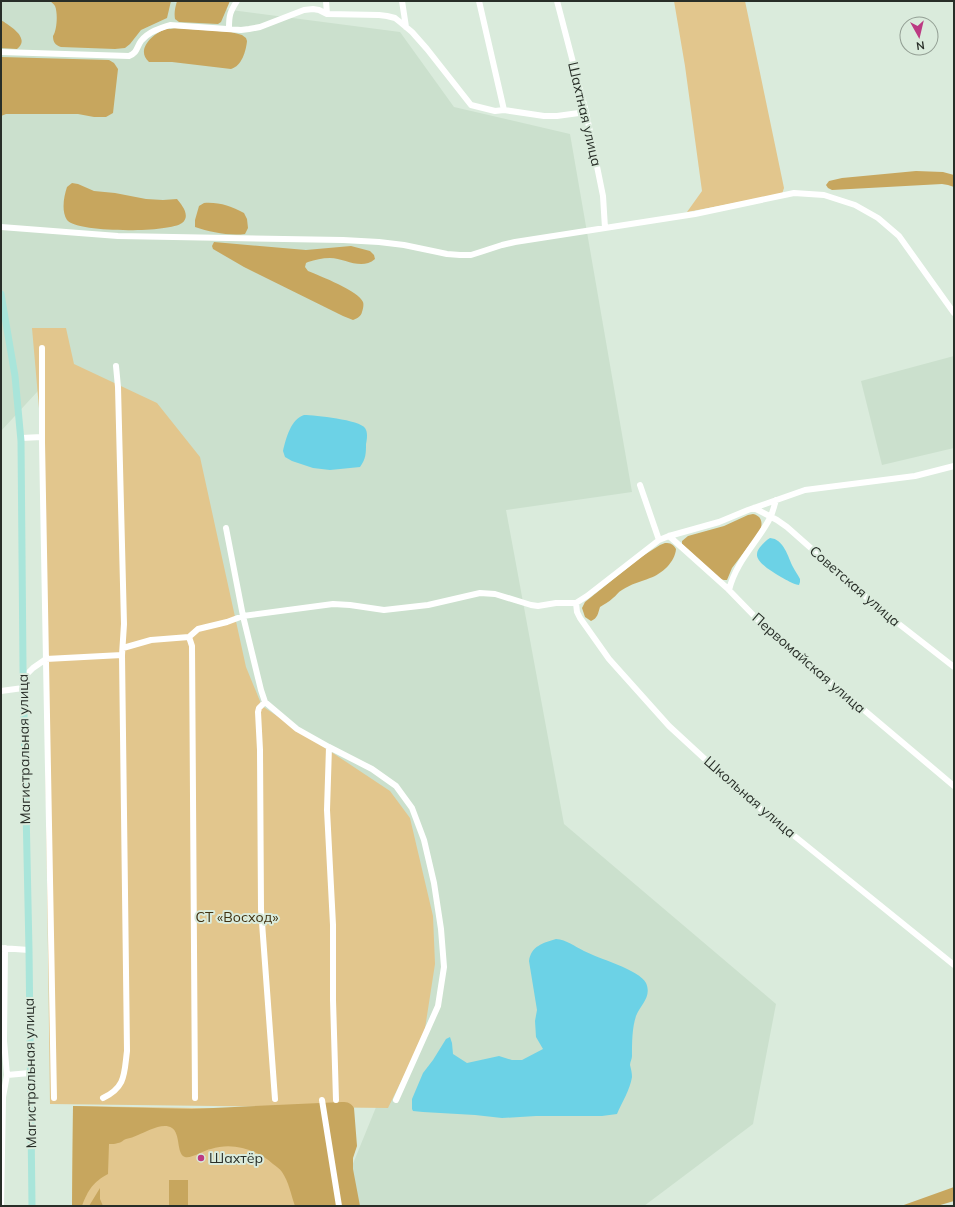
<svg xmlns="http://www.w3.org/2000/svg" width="955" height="1207" viewBox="0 0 955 1207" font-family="Mulish,sans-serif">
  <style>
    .built { fill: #cbe0cd }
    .green { fill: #e2c68d }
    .forest { fill: #c7a65e }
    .water { fill: #6cd2e6 }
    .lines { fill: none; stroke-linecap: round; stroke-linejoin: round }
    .minor { stroke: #fff; stroke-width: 6 }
    .major { stroke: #a9e5da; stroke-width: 7 }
    .poi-dot { fill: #bc3a83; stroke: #daebdc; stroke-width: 1.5 }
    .labels { text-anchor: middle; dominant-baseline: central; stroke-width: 4; stroke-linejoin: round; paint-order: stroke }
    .street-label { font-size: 14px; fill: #282e28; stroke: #daebdc }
    .park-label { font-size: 14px; fill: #3f3010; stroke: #daebdc }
    .poi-label { font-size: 14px; fill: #282e28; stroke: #daebdc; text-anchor: start }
  </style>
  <rect width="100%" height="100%" fill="#daebdc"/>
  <path class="built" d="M1,1H162L400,32L454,107L570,134L632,492L506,510L564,824L776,1004L753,1124L644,1206H355L350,1171L423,992L241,707L62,365L1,431Z
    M954,356V448L882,465L861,381Z"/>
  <path class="green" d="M674,1H745L784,188L782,194L687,212L702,191L685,66Z
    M32,328H66L74,364L157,403L200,457L246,667L262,706L390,791L410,818L433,916L435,964L424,1035L388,1108L50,1104L41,431Z
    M73,1106L323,1110L336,1206H72Z"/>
  <path class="forest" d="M50,1H171L167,18L141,30L130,44L125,48L115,49L61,47C55,45 53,42 53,36C57,30 58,13 55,6C54,4 52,3 50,1Z
    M177,1H230L221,22L218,24L179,22L175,19C174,13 175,8 177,1Z
    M1,20C10,26 31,38 17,49L1,48Z
    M175,28L231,32L242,35L246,38L247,41C246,51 242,66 231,69L172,62H149C135,50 153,33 166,29C169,29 172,29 175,28Z
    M1,57L109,60L114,63L118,69L113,113L106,117H94L78,114H6L1,116Z
    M916,171L943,172L954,175V187L948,185L942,184L832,190L828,188L826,185L829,181L842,178Z
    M72,183L78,184L94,191L115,193L146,199L163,200L177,199C182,205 191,216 182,223C169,233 77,233 67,220C61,211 64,196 67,187Z
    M204,203C219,202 231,206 244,213L247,219L248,228L245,234C229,236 210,232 195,227V220L199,206Z
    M214,242L306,250L351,246L370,251L374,255L375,259C361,271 345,258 330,258C322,258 315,260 308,262L306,263L305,267L308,271C320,276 359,291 363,302C364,305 363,309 362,312C361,316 358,318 353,320L343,316L244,267L213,249L212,246Z
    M753,514C762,516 763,523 760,531L732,568L727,580H724L720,579L682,544V541L688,536L724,526L748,515Z
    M665,543C671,543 673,544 676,549C675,562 662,574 650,578C640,582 631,584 622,590C618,592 616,596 613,598C609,602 604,604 600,607C598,613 598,618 591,621L585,617L582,608L585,602L641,557L660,545Z
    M342,1102C348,1102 351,1103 354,1108L357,1146L353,1158V1169L360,1206H295C291,1195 289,1182 282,1172C280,1169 276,1166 273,1164C256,1149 232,1142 211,1149C204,1150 191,1159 185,1157C176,1154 181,1134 172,1128C162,1122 147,1132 138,1135C134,1137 130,1138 126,1139C123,1140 121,1143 118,1143C116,1144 112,1144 109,1144L108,1174C93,1182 88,1190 82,1206H72L73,1106L192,1109Z
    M169,1180H188V1206H169Z
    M954,1187V1201L937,1206H901Z
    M100,1188V1199L103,1206H89Z"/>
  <path class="water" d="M304,415C315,415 360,420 365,428C368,432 367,439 366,444C366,453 366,459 360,467L330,470L313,468L292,461L285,457L283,451C286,438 291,419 304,415Z
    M770,538C784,539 788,557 793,567C795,571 798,575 800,579V582L799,585C792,584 787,580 781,577C775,573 756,563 757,554C757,551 759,548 761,546C764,543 766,540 770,538Z
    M556,939C567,940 574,946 584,951C597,958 640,970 646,983C652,997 641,1004 636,1016C632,1028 632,1043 632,1056C632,1059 630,1062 630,1065C631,1069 632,1073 632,1077C630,1090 622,1102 617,1114L602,1116H536L502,1118L475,1115L423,1112L413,1111L412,1109V1099L423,1073L433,1060L446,1039L450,1037L452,1043L453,1054L467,1063L499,1056L512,1060H522L543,1049L536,1037L535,1021L537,1010L529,961C531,946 543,943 556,939Z"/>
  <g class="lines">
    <path class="minor" d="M326,1L327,14
      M402,1L406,27
      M479,1L504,110
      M557,1L586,112L603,196L605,228
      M229,28C229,15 230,12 237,1
      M1,52L129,56C138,52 136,48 141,41C148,32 160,28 170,25L241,30L249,29L260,27L304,10L313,9L319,10L327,14L379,15L387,16L395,18L400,22L412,32L427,49L471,105L495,111L504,110L544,116H557L586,112
      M1,227L118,236L343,240L379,242L404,245L447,254L460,255H471L502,245L515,242L695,214L794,193L824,195L855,205L878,218L899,236L954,313
      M42,348V442L54,1098
      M21,438L42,437
      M640,485L659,540
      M754,508L777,520L787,527L881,610L954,667
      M226,528L243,616L261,690L265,702L297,729L329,747L372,769L396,786L412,808L424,840L434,883L441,929L444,967L438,1006L396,1100
      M669,536L727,588L761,623L954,786
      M729,590C736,561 757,543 770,518C773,512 774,506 776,500
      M576,603L577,612L580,618L609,659L669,726L745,796L954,965
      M189,637L192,646L195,1098
      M123,648L151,640L189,637L198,629L227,622L243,616L333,604L350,605L384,610L428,605L480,593L495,594L531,605L538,606L556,603H576L587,596L659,540L669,536L719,522L748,510L805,490L915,476L954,466
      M23,678L33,668L46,659L122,655
      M1,691L23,688
      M265,702L259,708L258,712L260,750L261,909L275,1099
      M329,747L327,810L333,925V1000L336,1100
      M1,948L29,950
      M7,1075L30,1073
      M103,1098C126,1087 124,1074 127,1051L122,655L124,624L118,387L116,366
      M322,1100L339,1206
      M1,1206L3,1097L7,1075L4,1041L5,948"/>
    <path class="major" d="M1,294L15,376L21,441L23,667L29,950L32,1206"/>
  </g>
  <circle class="poi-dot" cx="201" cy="1158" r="4"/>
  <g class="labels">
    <g class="street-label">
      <text transform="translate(585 114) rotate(77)">Шахтная улица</text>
      <text transform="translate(855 586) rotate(41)">Советская улица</text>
      <text transform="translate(809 663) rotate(41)">Первомайская улица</text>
      <text transform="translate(24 749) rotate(-91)">Магистральная улица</text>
      <text transform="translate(750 797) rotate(41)">Школьная улица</text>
      <text transform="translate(30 1073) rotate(-91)">Магистральная улица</text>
    </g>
    <g class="park-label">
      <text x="237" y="917">СТ «Восход»</text>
    </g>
    <g class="poi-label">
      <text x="209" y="1158">Шахтёр</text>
    </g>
  </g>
  <rect width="955" height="1207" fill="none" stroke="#282e28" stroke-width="4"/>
  <g transform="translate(919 36) rotate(172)"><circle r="19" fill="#daebdc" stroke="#939f94"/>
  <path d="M0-3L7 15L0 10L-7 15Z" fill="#bc3a83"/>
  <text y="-6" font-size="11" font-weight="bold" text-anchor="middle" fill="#282e28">N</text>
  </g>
</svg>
